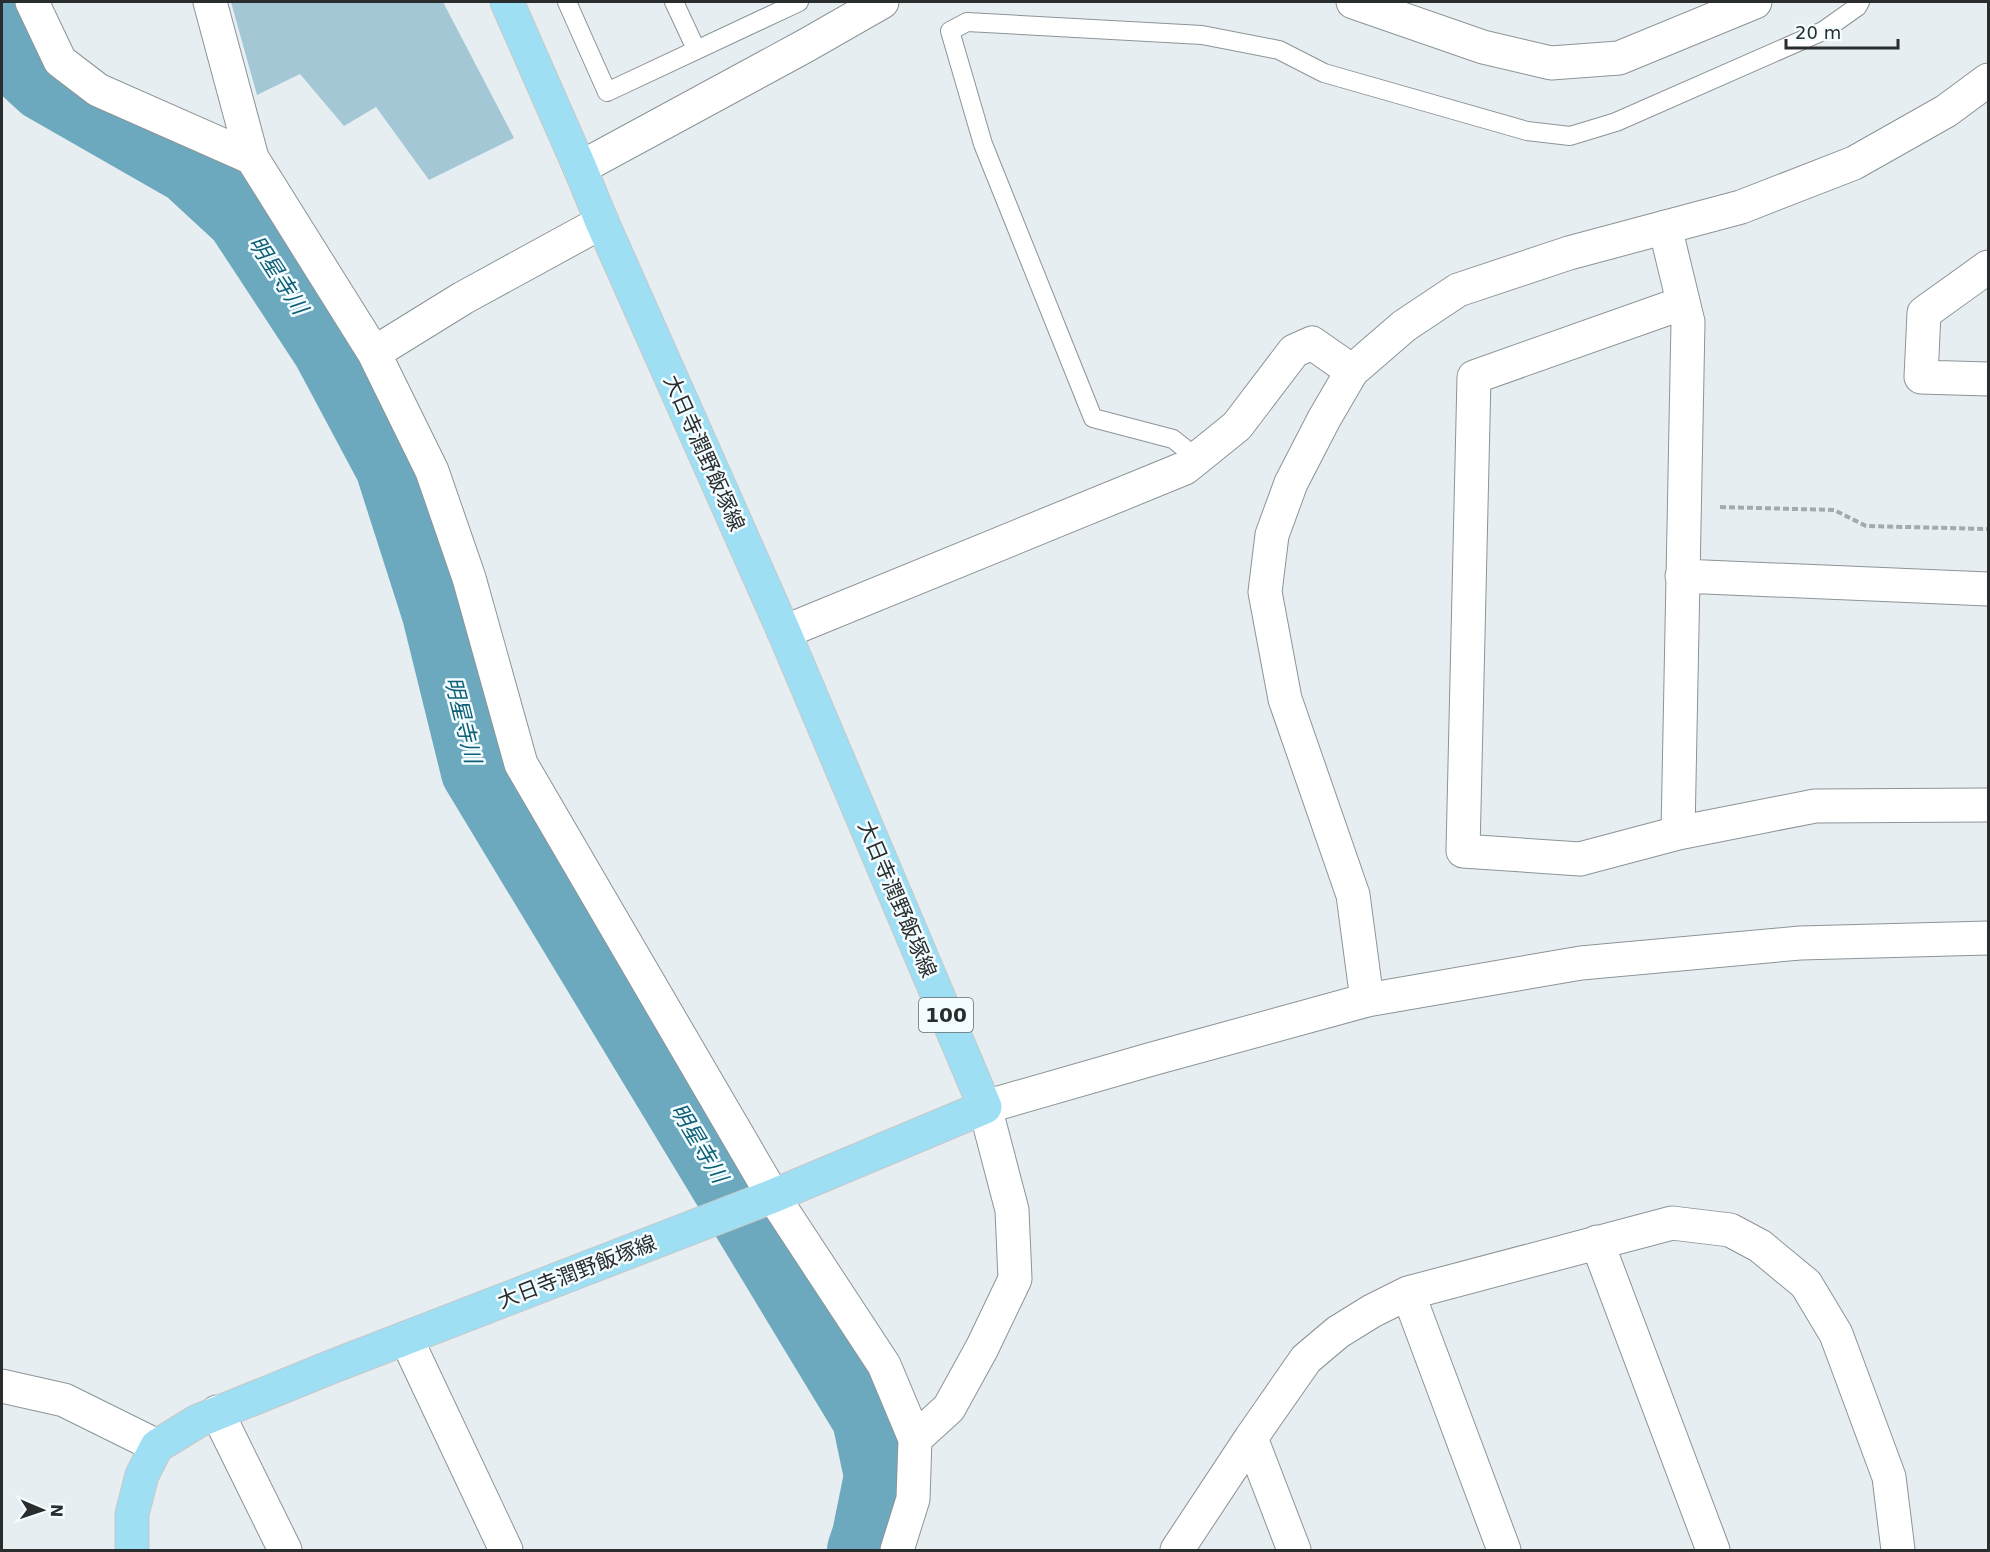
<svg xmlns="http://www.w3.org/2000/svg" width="1990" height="1552" viewBox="0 0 1990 1552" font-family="'DejaVu Sans','Noto Sans JP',sans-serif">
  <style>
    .green { fill: #a3c7d5 }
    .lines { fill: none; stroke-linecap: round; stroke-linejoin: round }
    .river { stroke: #6da9be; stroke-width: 68 }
    .service-casing { stroke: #8c9497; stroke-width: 20 }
    .minor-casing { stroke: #8c9497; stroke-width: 35 }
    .tertiary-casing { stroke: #8c9497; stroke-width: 35 }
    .primary-casing { stroke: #c8c8c9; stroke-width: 35 }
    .path { stroke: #a3aaad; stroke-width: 4; stroke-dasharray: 6 3; stroke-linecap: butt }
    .service { stroke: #fff; stroke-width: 18 }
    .minor { stroke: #fff; stroke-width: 33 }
    .tertiary { stroke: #fff; stroke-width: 33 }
    .primary { stroke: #9edff4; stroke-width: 33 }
    .labels { text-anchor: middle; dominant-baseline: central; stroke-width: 5; stroke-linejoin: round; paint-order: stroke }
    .shield { fill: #f3fcff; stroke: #666b6d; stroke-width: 1.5 }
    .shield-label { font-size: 20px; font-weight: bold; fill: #2a2d2e }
    .street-label { font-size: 21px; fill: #2a2d2e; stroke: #f3fcff }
    .water-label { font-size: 22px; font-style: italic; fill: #0f6076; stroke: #f3fcff }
  </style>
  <rect width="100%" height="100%" fill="#e6eef2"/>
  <path class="green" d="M231,2H443L514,138L429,180L376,107L344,126L300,74L257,95Z"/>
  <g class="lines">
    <path class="river" d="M2,22L21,67L43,87L188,170L240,218L326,349L389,467L436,614L475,772L866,1419L878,1476L866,1535L861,1550"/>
    <defs>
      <path id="service" d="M567,2L607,92L799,2
        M674,2L696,49
        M1197,458L1173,439L1093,418L983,144L950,31L967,22L1202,35L1279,50L1324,73L1527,131L1570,136L1616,122L1823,31L1857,7L1860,2"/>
      <path id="minor" d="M32,2L60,61L98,90L252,158
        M210,2L252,158L374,353L432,471L469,578L521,764L773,1196L884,1365L915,1439L913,1499L897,1550
        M1353,2L1483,47L1551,63L1619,58L1755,2
        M580,168L805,46L882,2
        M1665,227L1688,322L1678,833
        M1988,267L1924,313L1921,377L1988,379
        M1683,303L1474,377L1463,851L1580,859L1678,833L1815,806L1988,805
        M374,353L463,298L602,222
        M1682,576L1988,589
        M784,632L1185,468L1237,426L1294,351L1312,343L1352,371
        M1597,1242L1713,1550
        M1408,1293L1504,1550
        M406,1338L506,1550
        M217,1412L285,1550
        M1251,1438L1294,1550
        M915,1439L949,1408L982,1348L1015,1279L1012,1210L985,1107
        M1177,1550L1251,1438L1306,1359L1338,1332L1372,1311L1408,1293L1672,1223L1730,1230L1760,1246L1806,1284L1836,1334L1889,1477L1898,1550"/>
      <path id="tertiary" d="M1367,1000L1353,895L1285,699L1265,592L1272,535L1291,483L1324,419L1352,371L1404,326L1458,290L1569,253L1741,207L1854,163L1946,111L1988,80
        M985,1107L1152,1059L1367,1000L1581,963L1800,943L1988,938
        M2,1386L64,1400L157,1446"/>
      <path id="primary" d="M132,1550V1514L142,1475L157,1446L198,1421L331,1367L773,1196L985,1107L784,632L602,222L580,168L507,2"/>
    </defs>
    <use href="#service" class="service-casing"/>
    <use href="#minor" class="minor-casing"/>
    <use href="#tertiary" class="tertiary-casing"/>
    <use href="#primary" class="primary-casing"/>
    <path class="path" d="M1720,507L1834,510L1866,526L1988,529"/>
    <use href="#service" class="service"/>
    <use href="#minor" class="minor"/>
    <use href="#tertiary" class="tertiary"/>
    <use href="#primary" class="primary"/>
  </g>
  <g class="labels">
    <rect class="shield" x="919" y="998" width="54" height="34" rx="4.5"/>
    <g class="shield-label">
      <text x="946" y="1015">100</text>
    </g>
    <g class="street-label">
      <text transform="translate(704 453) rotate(66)">大日寺潤野飯塚線</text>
      <text transform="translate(897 899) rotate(67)">大日寺潤野飯塚線</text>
      <text transform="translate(577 1272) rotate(-21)">大日寺潤野飯塚線</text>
    </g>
    <g class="water-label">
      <text transform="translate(278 275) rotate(57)">明星寺川</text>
      <text transform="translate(463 720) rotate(76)">明星寺川</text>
      <text transform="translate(699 1143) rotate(59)">明星寺川</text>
    </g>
  </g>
  <rect width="1990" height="1552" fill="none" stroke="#2a2d2e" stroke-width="6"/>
  <g transform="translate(42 1510) rotate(92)" stroke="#f3fcff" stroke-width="4.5" paint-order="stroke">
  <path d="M0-4.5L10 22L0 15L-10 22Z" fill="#2a2d2e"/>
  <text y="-9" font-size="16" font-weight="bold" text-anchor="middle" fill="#2a2d2e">N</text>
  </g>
  <path d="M1786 39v9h112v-9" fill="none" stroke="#2a2d2e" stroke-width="3"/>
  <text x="1795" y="39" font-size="18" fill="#2a2d2e" stroke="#f3fcff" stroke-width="4.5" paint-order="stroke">20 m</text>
</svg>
